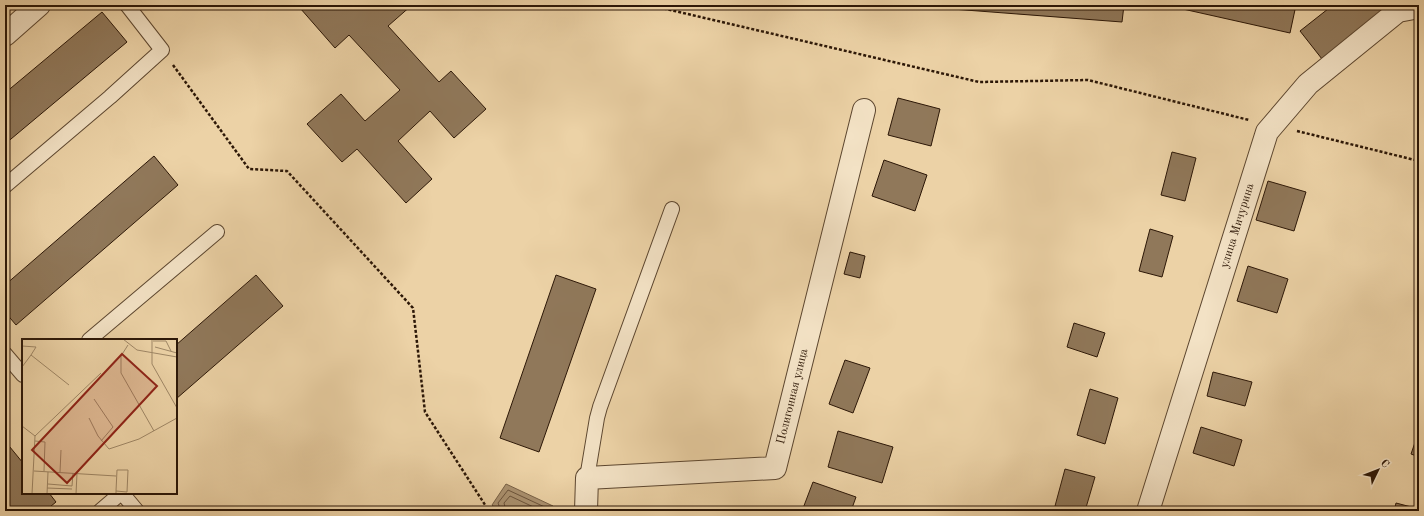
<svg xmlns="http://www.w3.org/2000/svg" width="1424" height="516" viewBox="0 0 1424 516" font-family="'Old Standard TT',serif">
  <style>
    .water { fill: #ab9270; stroke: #786146 }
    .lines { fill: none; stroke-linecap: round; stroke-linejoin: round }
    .shore { stroke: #6c543c; stroke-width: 1 }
    .building { fill: #90785a; stroke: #2c1707 }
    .lane-casing { stroke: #5c462f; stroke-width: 16 }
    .street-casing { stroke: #5c462f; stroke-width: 24 }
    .path { stroke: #2c1707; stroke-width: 2.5; stroke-dasharray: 3 2; stroke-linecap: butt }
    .lane { stroke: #f3e2c5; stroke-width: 14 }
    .street { stroke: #f3e2c5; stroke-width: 22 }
    .labels { text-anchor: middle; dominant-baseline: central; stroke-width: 3; stroke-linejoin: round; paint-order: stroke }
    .street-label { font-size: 12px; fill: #2c1707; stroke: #f3e2c5 }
    .inset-road { fill: none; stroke: #9f8766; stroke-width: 1 }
    .view { fill: #8f2418; fill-opacity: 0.15; stroke: #8f2418; stroke-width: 2 }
    .inset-edge { fill: none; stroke: #2c1707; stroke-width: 2 }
  </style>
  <rect width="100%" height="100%" fill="#ecd2a6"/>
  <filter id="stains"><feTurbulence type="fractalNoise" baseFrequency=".005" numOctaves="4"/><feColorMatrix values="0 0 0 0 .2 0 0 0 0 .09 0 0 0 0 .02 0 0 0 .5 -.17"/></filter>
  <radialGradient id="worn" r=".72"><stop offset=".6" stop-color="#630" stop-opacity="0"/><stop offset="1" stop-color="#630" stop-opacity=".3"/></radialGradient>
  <path class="water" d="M506,484L553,506L554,511H499L492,505Z"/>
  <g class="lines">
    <path class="shore" d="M501,511L498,503L508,490L549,509L550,511
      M506,511L504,503L510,496L542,511"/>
  </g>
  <path class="building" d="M303,5H356L357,6L359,5H412L388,26L439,82L451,71L486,109L454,138L430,111L398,141L432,179L406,203L357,149L342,162L307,124L341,94L365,121L400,90L349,35L335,48L300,8Z
    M900,5H1124L1122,22Z
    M1165,5H1296L1290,33Z
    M1333,5H1382L1385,9L1322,59L1300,31Z
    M102,12L127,42L5,144V93Z
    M898,98L940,109L931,146L888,135Z
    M1172,152L1196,158L1185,201L1161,195Z
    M154,156L178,185L16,325L5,312V285Z
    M884,160L927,175L915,211L872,196Z
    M1268,181L1306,192L1294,231L1256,220Z
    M1150,229L1173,236L1162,277L1139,271Z
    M850,252L865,256L860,278L844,274Z
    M1248,266L1288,279L1277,313L1237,301Z
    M256,275L283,306L176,399V345Z
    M556,275L596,289L539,452L500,438Z
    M1074,323L1105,333L1097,357L1067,347Z
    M845,360L870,368L853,413L829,404Z
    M1213,372L1252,382L1245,406L1207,396Z
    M1090,389L1118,398L1105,444L1077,435Z
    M1201,427L1242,440L1234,466L1193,453Z
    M838,431L893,447L882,483L828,467Z
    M1419,431V457L1411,454Z
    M5,441L23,463V493H49L56,502L45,511H5Z
    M1065,469L1095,477L1085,511H1074L1055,506Z
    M813,482L856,497L851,511H802Z
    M1396,503L1419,509V511H1394Z"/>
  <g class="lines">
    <defs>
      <path id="lane" d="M5,186L110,97L162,50L127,5
        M89,340L217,232
        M5,354L23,375
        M587,478L597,418L600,407L672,209
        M122,493L137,511
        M100,511L121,493"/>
      <g id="street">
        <path d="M5,35L39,5"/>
        <path id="s1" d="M586,511L587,478L775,468L864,110"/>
        <path id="s2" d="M1148,511L1267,132L1308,84L1398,11L1419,7"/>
      </g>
    </defs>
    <use href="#lane" class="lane-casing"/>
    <use href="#street" class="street-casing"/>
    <path class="path" d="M649,5L979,82L1088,80L1249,120
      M173,65L249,169L287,171L413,308L425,412L489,511
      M1297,131L1419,161"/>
    <use href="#lane" class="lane"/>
    <use href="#street" class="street"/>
  </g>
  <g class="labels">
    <g class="street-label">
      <text stroke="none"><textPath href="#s2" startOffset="299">улица Мичурина</textPath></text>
      <text stroke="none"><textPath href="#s1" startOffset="295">Полигонная улица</textPath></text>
    </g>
  </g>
  <g transform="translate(22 339)">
    <rect width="155" height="155" fill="#ecd2a6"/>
    <path class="inset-road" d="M101,0L115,11L155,18M130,0V25L155,69M131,2H144L149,12M106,6L99,17V34L132,92M0,7L14,8L9,16M133,8L155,14M0,28L9,16L47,46M72,60L91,88L79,102M67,79L76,97L87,110L117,100L155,79M0,87L13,97L10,155M13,97L79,34M13,102L23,103L22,132M0,111V125M12,132L94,137M38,133L39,111M55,134L54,155H57M26,145L50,147L51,134M25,149L50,150M25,155L26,133M94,155V152L95,131H106L105,153L94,152"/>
    <path class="view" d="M100,15L135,47L45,144L10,111Z"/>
    <rect width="155" height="155" class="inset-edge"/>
  </g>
  <rect width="1424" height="516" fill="none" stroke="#ecd2a6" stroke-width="20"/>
  <rect x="6" y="6" width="1412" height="504" fill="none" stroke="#2c1707" stroke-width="2"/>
  <rect x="10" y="10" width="1404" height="496" fill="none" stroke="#2c1707"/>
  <g transform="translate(1378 470) rotate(47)" stroke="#f3e2c5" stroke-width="3" paint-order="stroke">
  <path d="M0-3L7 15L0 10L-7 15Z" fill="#2c1707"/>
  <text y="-6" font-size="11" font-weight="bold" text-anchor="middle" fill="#2c1707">С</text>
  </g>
  <rect width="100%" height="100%" filter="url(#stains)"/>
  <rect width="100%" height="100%" fill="url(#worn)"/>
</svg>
